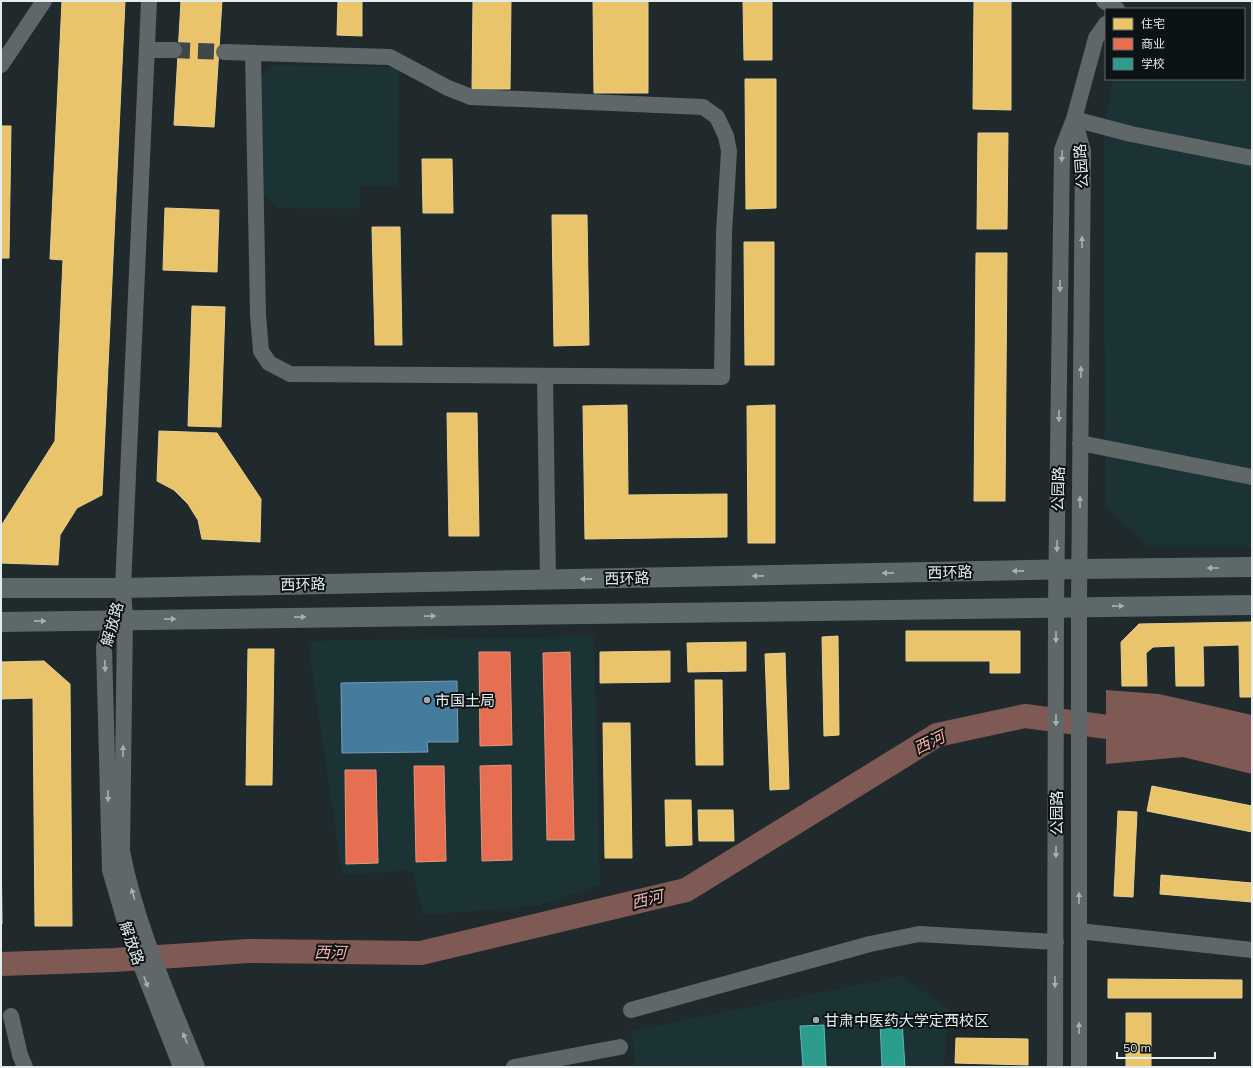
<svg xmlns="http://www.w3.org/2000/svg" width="1253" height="1068" viewBox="0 0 1253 1068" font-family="Mulish,'Noto Sans SC',sans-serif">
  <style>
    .built { fill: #1c3336 }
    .water { fill: #7f5a54 }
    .homes { fill: #e9c46a; stroke: #e7d092 }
    .shops { fill: #e76f51; stroke: #e69580 }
    .schools { fill: #2a9d8f; stroke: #62b5ac }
    .public { fill: #457b9d; stroke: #749db5 }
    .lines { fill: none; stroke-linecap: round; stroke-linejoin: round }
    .river { stroke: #7f5a54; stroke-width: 24 }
    .minor-tunnel { stroke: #3d4648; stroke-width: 16; stroke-dasharray: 16 8; stroke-linecap: butt }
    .minor { stroke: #606768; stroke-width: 16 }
    .major { stroke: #5d686a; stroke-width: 20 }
    .oneway { fill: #a8b1b2 }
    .oneway2 { fill: #a7b1b3 }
    .poi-dot { fill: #9fa8aa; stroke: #0c1314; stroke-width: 1.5 }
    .labels { text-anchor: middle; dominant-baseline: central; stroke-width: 4; stroke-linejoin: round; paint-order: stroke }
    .street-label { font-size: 15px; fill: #e3edee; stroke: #0c1314 }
    .poi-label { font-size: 15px; fill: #e3edee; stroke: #0c1314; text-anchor: start }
    .water-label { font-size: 16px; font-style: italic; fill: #f8b1a6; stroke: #0c1314 }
  </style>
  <rect width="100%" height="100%" fill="#20292b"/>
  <path class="built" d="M272,65L399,67L398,187L360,186V209L277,208L263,194L260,78Z
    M1113,79H1221L1252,82V547H1148L1105,505L1104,129Z
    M594,636L600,885L538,906L424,915L411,870L342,875L308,641Z
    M901,976L949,1009L944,1067H636L631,1031Z"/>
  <path class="water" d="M1106,690L1159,694L1252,715V774L1183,757L1106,764Z"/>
  <path class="homes" d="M62,1H125L102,495L77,508L60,535L58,565L1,563V526L55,441L63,260L50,259Z
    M181,1H222L214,127L174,125Z
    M338,1H362V36L337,35Z
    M473,1H511L510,89H472Z
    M593,1H648V93H594Z
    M743,1H772V60H744Z
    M974,1H1011V110L973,109Z
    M745,79H776V208L746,209Z
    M1,126H11L9,258H1Z
    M978,133H1008L1007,229H977Z
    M422,159H452L453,213H423Z
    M165,208L219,210L217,272L163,270Z
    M552,215H587L589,345L554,346Z
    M372,227H400L402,345H375Z
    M744,242H774V365H745Z
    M976,253H1007L1005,501H974Z
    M192,306L225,307L221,427L188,426Z
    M627,405L628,495L727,494V537L585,539L583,406Z
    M775,405V543H748L747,406Z
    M447,413H477L479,536H449Z
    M159,431L217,433L261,499L260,542L202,539L198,520L188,504L174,490L157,481Z
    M1252,622V697H1240L1239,645L1203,646L1204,686H1176L1175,646L1153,647L1146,653L1147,686H1122L1121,642L1139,624Z
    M906,631H1020V673H990V661H906Z
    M838,636L839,735L824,736L822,637Z
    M746,642V671L688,672L687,643Z
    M248,649H274L272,785H246Z
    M670,651V682L600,683V652Z
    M785,653L789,789L770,790L765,654Z
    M44,661L70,684L72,926H35L33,698L1,699V662Z
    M695,680H722L723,765H696Z
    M603,723H630L632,858H605Z
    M1152,786L1252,806V832L1147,811Z
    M665,800H691L692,845L666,846Z
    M698,810H733L734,841H699Z
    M1118,811L1137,812L1133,897L1114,896Z
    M1,839L2,924H1Z
    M1161,875L1252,883V902L1160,894Z
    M1108,979L1242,980V998H1108Z
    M1126,1013H1151V1067H1126Z
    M956,1038L1028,1039V1065L955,1063Z"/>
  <path class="shops" d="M479,652H510L512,745L480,746Z
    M570,652L574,840H547L543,653Z
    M511,765L512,860L482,861L480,766Z
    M414,766H444L446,861L416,862Z
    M345,770H376L378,863L346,864Z"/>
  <path class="schools" d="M902,1021L905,1067H882L880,1022Z
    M824,1025L826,1067H803L800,1026Z"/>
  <path class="public" d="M457,681L458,742H427L428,752L342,753L341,683Z"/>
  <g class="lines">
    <path class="river" d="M1,964L114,960L248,951L421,953L686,890L937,735L1025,716L1138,731"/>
    <path class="minor-tunnel" d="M174,50L224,52"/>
    <path class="minor" d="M149,1L123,588L125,620L122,851C136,925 169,997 197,1067
      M1104,1L1117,9
      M147,50H174
      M224,52L390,57L448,88L471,97L703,107L717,117L726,136L729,151L724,233L722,377L290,374L269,363L261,351L258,315L253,53
      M1,65L44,1
      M1074,119L1083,151L1079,607V1067
      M1074,119L1131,134L1252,158
      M545,376L548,580
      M1080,443L1252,477
      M115,610L104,647L110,870L128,932L181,1067
      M1079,931L1252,950
      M631,1010L870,944L919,934L1056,942
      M11,1016L20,1055L25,1067
      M514,1067L620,1047
      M1055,1067L1056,606L1062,150L1074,119L1096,38L1106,24"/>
    <path class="major" d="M1,588H123L1079,569L1252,567
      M1,622L1252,605"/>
  </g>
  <defs><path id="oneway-solid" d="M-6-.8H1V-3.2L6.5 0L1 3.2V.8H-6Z"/></defs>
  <g class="oneway">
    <use href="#oneway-solid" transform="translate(1062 156) rotate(92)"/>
    <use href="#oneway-solid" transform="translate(1082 242) rotate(-90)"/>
    <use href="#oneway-solid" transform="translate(1060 286) rotate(91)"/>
    <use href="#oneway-solid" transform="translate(1081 372) rotate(-90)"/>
    <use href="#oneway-solid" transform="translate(1059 416) rotate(91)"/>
    <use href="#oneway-solid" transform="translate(1080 502) rotate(-90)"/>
    <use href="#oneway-solid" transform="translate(1057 546) rotate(91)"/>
    <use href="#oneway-solid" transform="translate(1056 637) rotate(90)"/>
    <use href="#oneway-solid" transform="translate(105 666) rotate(88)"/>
    <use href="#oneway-solid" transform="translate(1056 720) rotate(90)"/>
    <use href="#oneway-solid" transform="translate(123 751) rotate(-89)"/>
    <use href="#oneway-solid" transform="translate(108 796) rotate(88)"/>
    <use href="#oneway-solid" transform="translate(1056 852) rotate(90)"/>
    <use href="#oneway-solid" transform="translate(133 894) rotate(-107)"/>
    <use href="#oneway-solid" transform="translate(1079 898) rotate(-90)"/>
    <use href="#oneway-solid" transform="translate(146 982) rotate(69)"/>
    <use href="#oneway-solid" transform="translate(1055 982) rotate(90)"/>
    <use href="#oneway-solid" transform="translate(1079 1028) rotate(-90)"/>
    <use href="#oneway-solid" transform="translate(185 1038) rotate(-112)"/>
  </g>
  <g class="oneway2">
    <use href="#oneway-solid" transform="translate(1213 568) rotate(180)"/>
    <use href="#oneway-solid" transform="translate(1018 571) rotate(179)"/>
    <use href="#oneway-solid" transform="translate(888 573) rotate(179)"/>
    <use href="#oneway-solid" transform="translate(758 576) rotate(179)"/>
    <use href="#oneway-solid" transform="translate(586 579) rotate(179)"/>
    <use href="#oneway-solid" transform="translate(1118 606) rotate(-1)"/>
    <use href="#oneway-solid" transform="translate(430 616) rotate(-1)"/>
    <use href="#oneway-solid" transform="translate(300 617) rotate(-1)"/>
    <use href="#oneway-solid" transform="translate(170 619) rotate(-1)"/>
    <use href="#oneway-solid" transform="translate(40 621) rotate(-1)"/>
  </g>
  <g class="poi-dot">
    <circle cx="427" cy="700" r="4"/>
    <circle cx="816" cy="1020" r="4"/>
  </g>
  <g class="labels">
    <g class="street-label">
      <text transform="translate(1081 166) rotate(-94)">公园路</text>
      <text transform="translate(1058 489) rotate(-89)">公园路</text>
      <text transform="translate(950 572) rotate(-1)">西环路</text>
      <text transform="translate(627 578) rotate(-1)">西环路</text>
      <text transform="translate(303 584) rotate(-1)">西环路</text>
      <text transform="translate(112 624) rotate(-74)">解放路</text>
      <text transform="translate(1056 813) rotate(-90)">公园路</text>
      <text transform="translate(132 943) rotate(71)">解放路</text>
    </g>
    <g class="poi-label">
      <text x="435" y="700">市国土局</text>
      <text x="824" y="1020">甘肃中医药大学定西校区</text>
    </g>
    <g class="water-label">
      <text transform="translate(929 742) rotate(-26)">西河</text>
      <text transform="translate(647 899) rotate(-13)">西河</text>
      <text transform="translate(330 952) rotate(1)">西河</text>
    </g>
  </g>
  <rect width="1253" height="1068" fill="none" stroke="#e3edee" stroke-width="4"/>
  <rect x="1105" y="8" width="140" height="72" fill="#0c1314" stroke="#626a6b"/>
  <rect x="1113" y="18" width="20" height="12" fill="#e9c46a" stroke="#626a6b"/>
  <text x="1141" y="28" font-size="12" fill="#e3edee">住宅</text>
  <rect x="1113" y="38" width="20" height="12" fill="#e76f51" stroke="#626a6b"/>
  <text x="1141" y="48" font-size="12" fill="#e3edee">商业</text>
  <rect x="1113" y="58" width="20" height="12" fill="#2a9d8f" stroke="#626a6b"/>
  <text x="1141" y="68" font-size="12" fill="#e3edee">学校</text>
  <path d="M1117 1052v6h98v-6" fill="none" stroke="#e3edee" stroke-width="2"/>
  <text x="1123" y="1052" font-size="12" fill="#e3edee" stroke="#0c1314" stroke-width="3" paint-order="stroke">50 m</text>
</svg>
